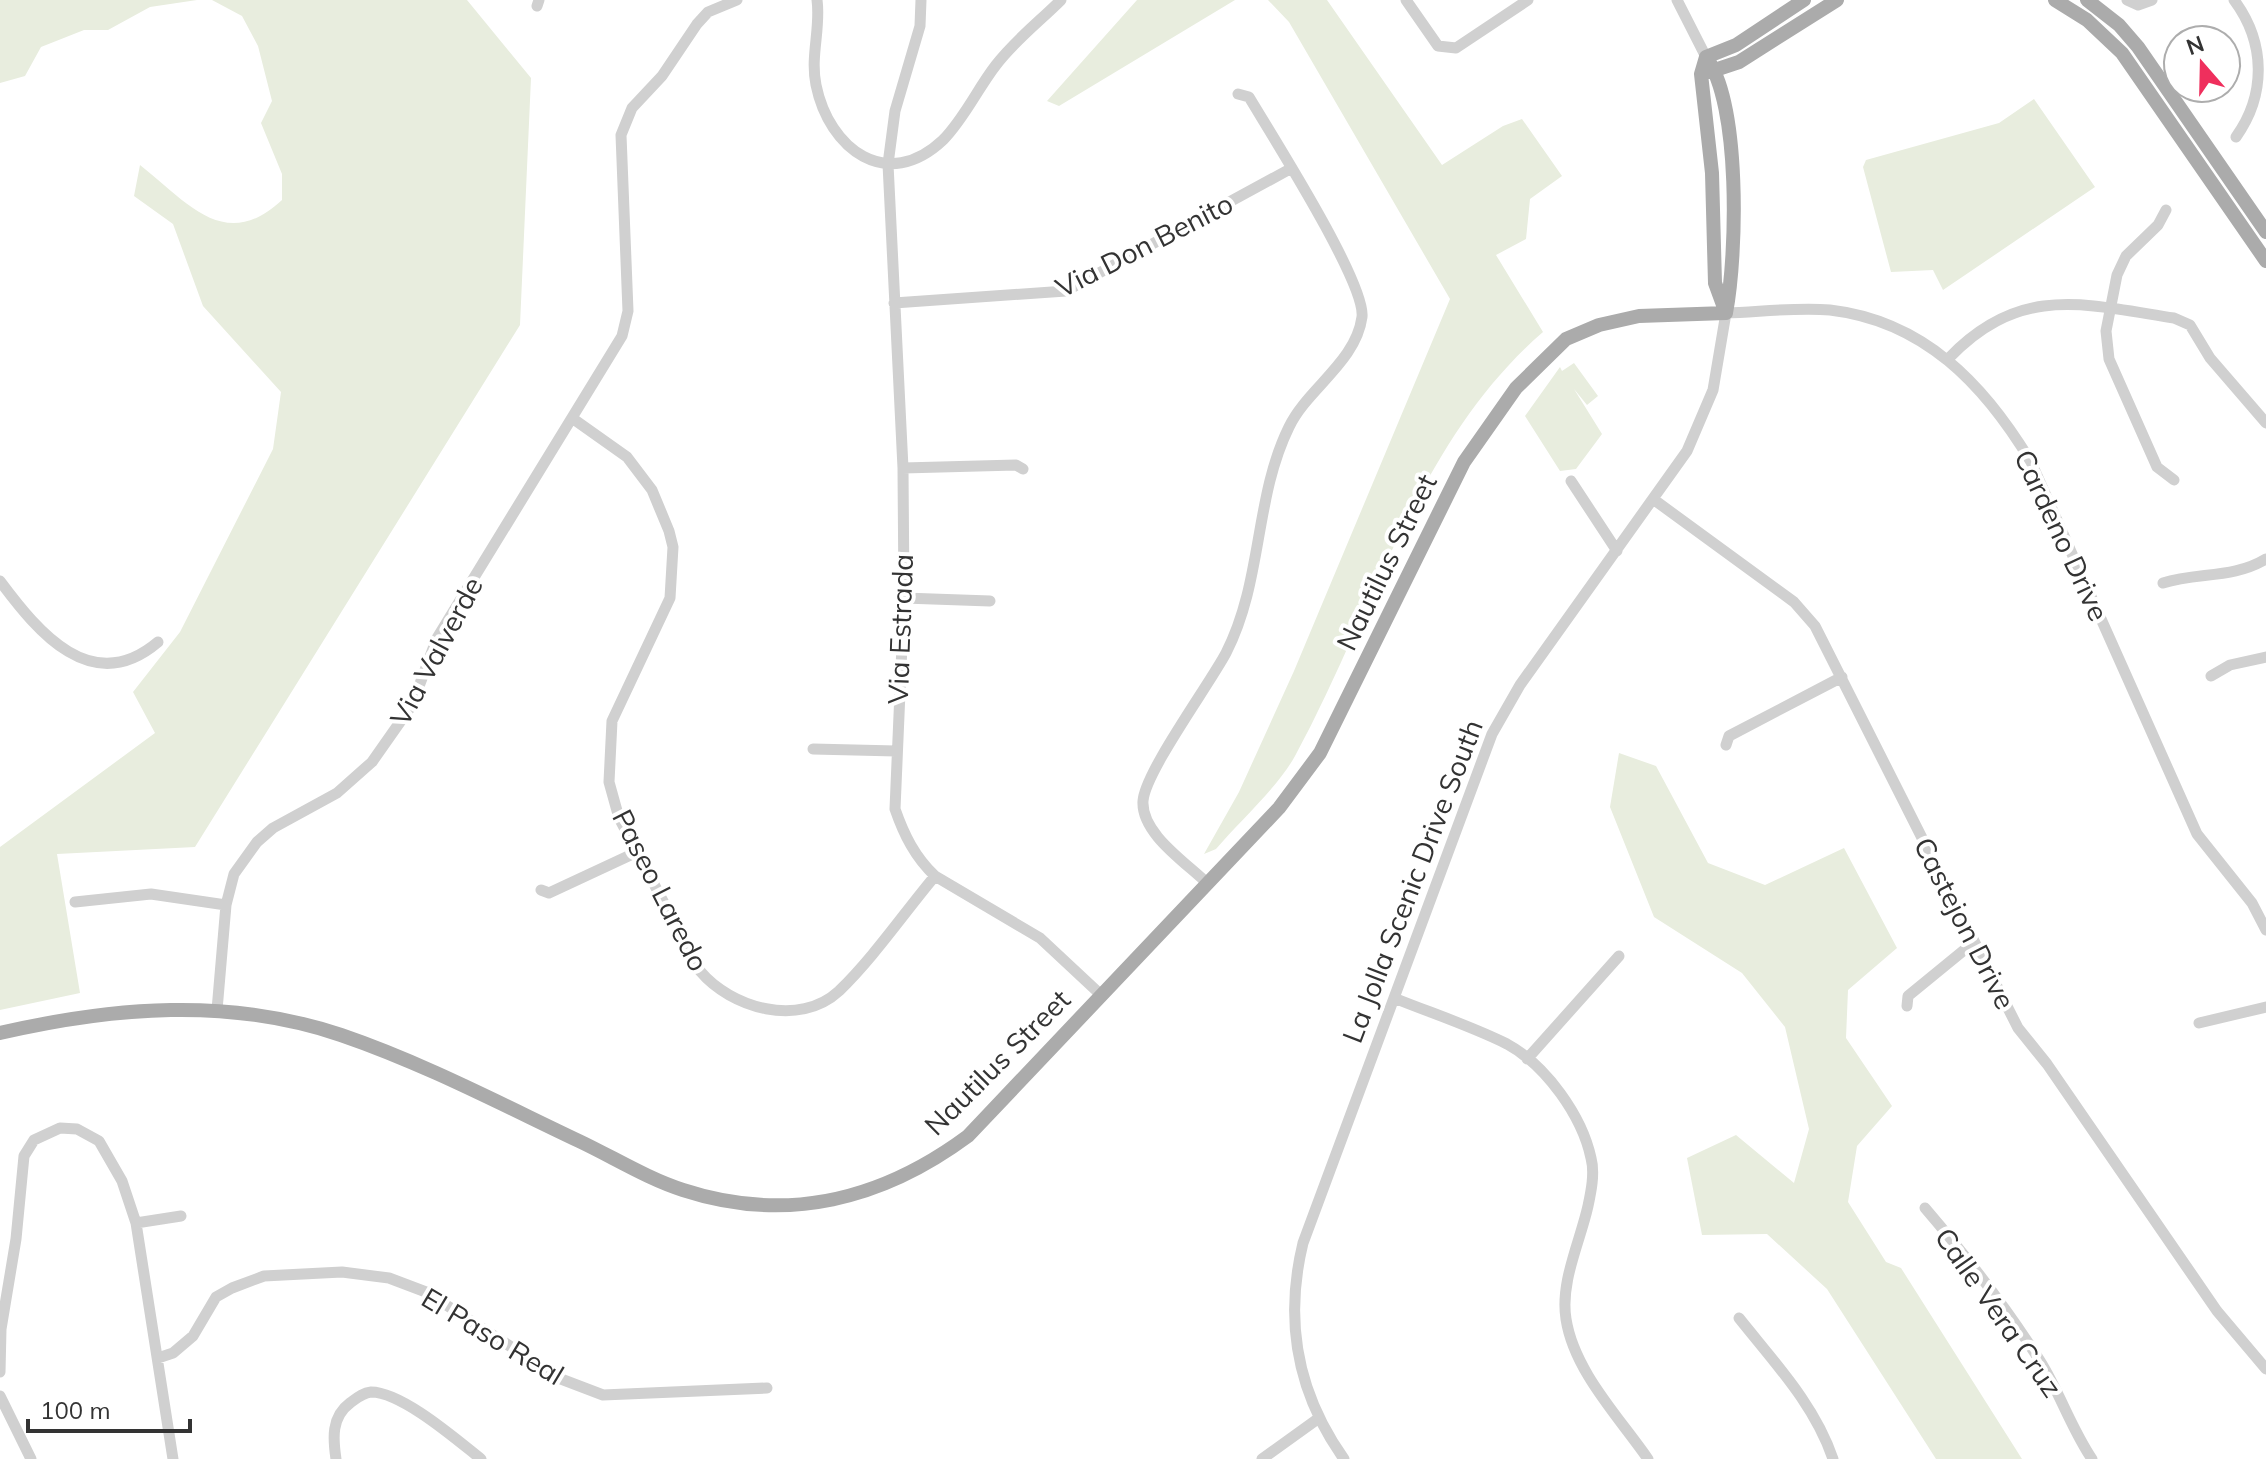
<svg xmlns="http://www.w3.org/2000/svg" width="2266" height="1459" viewBox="0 0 2266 1459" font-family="Mulish,sans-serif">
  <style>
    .green { fill: #e8edde }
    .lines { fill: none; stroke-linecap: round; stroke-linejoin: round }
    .minor { stroke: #d0d0d0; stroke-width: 11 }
    .major { stroke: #ababab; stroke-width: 14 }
    .labels { text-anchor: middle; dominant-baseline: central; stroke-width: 8; stroke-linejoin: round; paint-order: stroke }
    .street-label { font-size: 28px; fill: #333; stroke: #fff }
  </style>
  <rect width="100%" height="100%" fill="#fff"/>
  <path class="green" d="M0,0H197L150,7L108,30H84L41,47L25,76L0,83Z
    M212,0H467L531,78L520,325L195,847L57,854L80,993L0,1010V847L155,733L133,692L180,632L273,449L281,392L203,306L173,224L134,196L140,165C188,203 225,253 282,200V174L261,123L272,101L258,46L242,16Z
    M1137,0H1235L1059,106L1047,101Z
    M1268,0H1327L1442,165L1503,126L1522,119L1562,176L1530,199L1526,239L1496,255L1543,332C1417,441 1373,613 1295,756C1278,787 1240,821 1216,849L1204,854L1239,792L1294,671L1450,299L1289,22Z
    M2034,99L2095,187L1943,290L1933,270L1891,272L1863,167L1866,160L1999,123Z
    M1574,363L1598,396L1587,405L1574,389L1602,434L1576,469L1560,471L1525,416L1560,367L1562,371Z
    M1619,753L1656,766L1708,863L1765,885L1844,848L1897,948L1848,990L1846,1038L1892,1106L1857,1146L1848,1202L1886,1262L1901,1268L2022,1459H1936L1827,1289L1767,1234L1702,1235L1687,1158L1736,1135L1794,1183L1809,1129L1785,1027L1742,973L1654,917L1610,807Z"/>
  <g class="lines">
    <path class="minor" d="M817,0C821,28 810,56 816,85C829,149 887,193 943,140C964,119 978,88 996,65C1014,41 1040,21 1061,0
      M921,0L920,26L895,111L888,164L903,468L904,598L895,809C904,835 915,857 935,876L1040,938L1100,994
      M1406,0L1438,46L1456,48L1528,0
      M1677,0L1706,57
      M2127,0L2138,5L2152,0
      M2234,0C2266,43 2266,95 2236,137
      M537,6L539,0
      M2166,210L2158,225L2126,256L2117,275L2106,331L2109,359L2157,467L2174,480
      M894,303L1066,291L1290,169
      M1949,358C2020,284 2084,304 2174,318L2190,325L2210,358L2266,423
      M572,418L627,457L652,490L669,531L673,547L670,598L612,721L609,782L619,818L700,971C731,1008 799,1028 839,991C874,957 904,913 935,876
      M903,468L1016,465L1023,469
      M1571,481L1617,551
      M1653,499L1794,602L1815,626L2018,1028L2047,1064L2217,1311L2266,1369
      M0,581C38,632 92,698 158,642
      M2163,583C2198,572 2233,579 2266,559
      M904,598L990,601
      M2211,676L2230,665L2266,657
      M1726,745L1729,736L1842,677
      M813,749L896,751
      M1208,884C1187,863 1141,834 1143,801C1145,772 1209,685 1226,653C1263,581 1254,498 1289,427C1307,389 1356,362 1362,317C1366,283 1271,134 1249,97L1238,94
      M541,890L549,893L637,852
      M75,902L151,894L226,905
      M1394,998C1431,1013 1471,1026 1507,1044C1546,1065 1582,1116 1591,1158C1595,1173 1591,1192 1588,1206C1580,1242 1560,1282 1566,1319C1574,1371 1619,1417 1648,1459
      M1907,1006L1908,996L1974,942
      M217,1010L226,905L234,874L257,842L273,828L337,793L372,762L412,705L437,638L622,336L628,311L621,135L632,108L662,76L697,24L708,12L737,0
      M2199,1023L2266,1007
      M1527,1059L1619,956
      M1925,1208C1966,1256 2006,1307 2040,1361C2060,1393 2071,1428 2092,1459
      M136,1223L181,1216
      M1739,1318C1774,1362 1815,1405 1833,1459
      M158,1358L173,1353L193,1336L216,1297L232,1288L264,1276L342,1272L389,1278L426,1292L561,1379L603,1395L767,1388
      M0,1372L1,1329L16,1239L24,1156L34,1140L60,1128L77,1129L99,1141L122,1181L136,1223L173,1459
      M0,1396L31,1459
      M336,1459C333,1439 331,1417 350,1403C357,1398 362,1393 371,1392C402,1392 457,1440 481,1459
      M1262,1459L1319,1418
      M1344,1459C1297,1393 1284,1321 1303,1243L1492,734L1520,685L1687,451L1713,390L1726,313C1759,312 1796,307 1830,310C1924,321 1984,384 2031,462L2197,834L2252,903L2266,930"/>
    <path class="major" d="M2055,0L2087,20L2122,53L2266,261
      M2087,0L2119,25L2138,47L2266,232
      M1706,57C1741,104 1737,255 1726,313
      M1706,57L1701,74L1712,173L1715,283L1726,313
      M1706,57L1736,45L1804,0
      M1709,72L1739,62L1837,0
      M0,1033C113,1007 229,997 341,1035C423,1063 501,1104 579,1141C613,1157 648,1179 683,1190C787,1224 883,1199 968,1136L1279,808L1320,753L1464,462L1516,388L1566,339L1599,325L1639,316L1726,313"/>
  </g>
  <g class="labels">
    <g class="street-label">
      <text transform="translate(1144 245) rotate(-27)">Via Don Benito</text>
      <text transform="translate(2062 535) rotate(65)">Cardeno Drive</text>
      <text transform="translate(1386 562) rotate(-64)">Nautilus Street</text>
      <text transform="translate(900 629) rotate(-88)">Via Estrada</text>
      <text transform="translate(436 651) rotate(-62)">Via Valverde</text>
      <text transform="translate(1412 881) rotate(-69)">La Jolla Scenic Drive South</text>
      <text transform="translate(661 890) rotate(63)">Paseo Laredo</text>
      <text transform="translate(1965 923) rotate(63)">Castejon Drive</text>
      <text transform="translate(997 1062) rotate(-45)">Nautilus Street</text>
      <text transform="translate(1999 1312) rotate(55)">Calle Vera Cruz</text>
      <text transform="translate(493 1336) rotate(31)">El Paso Real</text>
    </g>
  </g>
  <g transform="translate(2202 64) rotate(340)"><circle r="38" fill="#ffffff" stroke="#adadad" stroke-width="2"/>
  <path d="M0-6L14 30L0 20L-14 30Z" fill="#ef2f5d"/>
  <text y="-12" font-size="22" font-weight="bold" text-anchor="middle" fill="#333333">N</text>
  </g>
  <path d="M28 1419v12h162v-12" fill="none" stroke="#333333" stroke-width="4"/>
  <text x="40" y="1419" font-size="24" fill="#333333" stroke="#ffffff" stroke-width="6" paint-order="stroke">100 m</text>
</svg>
